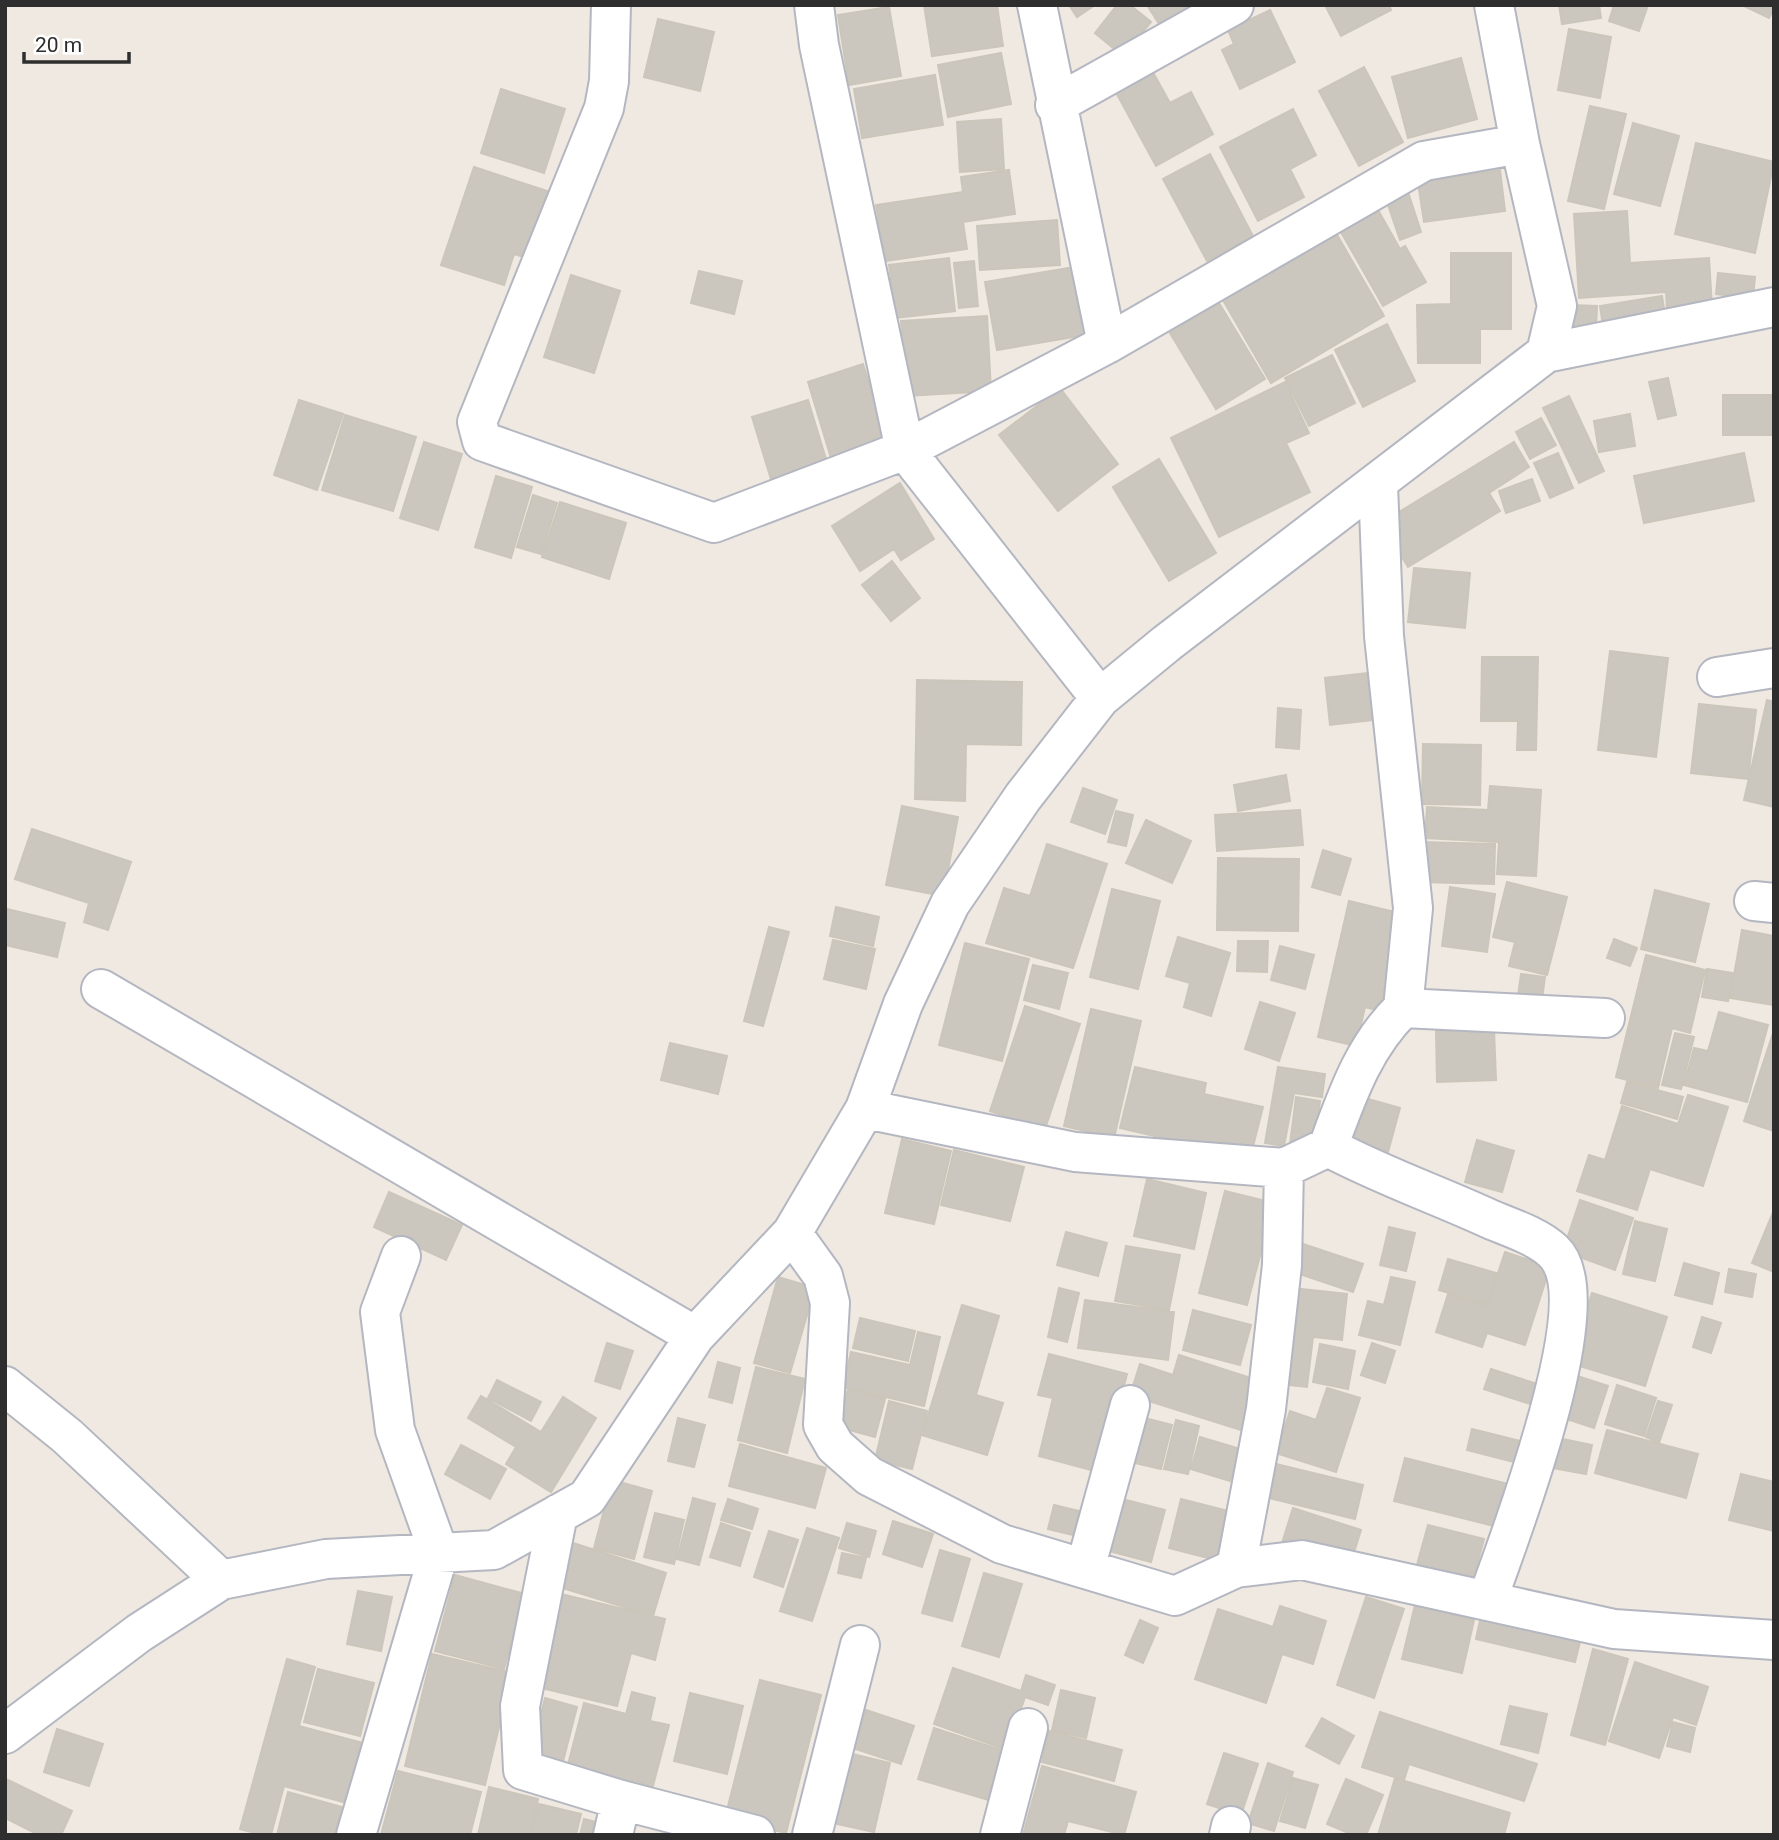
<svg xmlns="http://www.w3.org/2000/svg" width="1779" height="1840" viewBox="0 0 1779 1840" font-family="Roboto,sans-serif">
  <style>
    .building { fill: #cbc7bf; stroke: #cbc5ba; stroke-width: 2 }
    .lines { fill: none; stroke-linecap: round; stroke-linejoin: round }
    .minor-casing { stroke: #b4b7c1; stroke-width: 42 }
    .minor { stroke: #fff; stroke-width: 38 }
  </style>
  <rect width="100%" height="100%" fill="#efe9e1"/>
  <path class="building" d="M924,5H997L1003,46L932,56Z
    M1069,5H1095L1077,17Z
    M1117,5H1130L1151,22L1123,56L1095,33Z
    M1147,5H1201L1163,30Z
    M1325,5H1389L1391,10L1341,36Z
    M1559,5H1599L1601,18L1562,24Z
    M1614,5H1648L1639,31L1609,21Z
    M1742,5H1774V8L1769,18Z
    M889,7L901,76L849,85L838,15Z
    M1270,10L1295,62L1240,89L1222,50L1234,44L1228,30Z
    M658,19L714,32L700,91L644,77Z
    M1569,29L1611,37L1600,98L1558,90Z
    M1001,53L1011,104L948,117L938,65Z
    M1461,58L1477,119L1408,138L1392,77Z
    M1150,67L1170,103L1191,92L1213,134L1156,166L1113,87Z
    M1364,67L1403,142L1359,166L1319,91Z
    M935,75L943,125L862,138L854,89Z
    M501,89L565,109L544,173L481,153Z
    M1590,106L1626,114L1604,209L1568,201Z
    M1293,109L1316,155L1290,169L1304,197L1258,221L1220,147Z
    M1001,119L1004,169L960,172L957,122Z
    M1633,123L1679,136L1660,206L1614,194Z
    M1696,143L1774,162L1755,253L1675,234Z
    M1210,154L1253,236L1207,261L1163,179Z
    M474,167L550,192L527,258L514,254L504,285L441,265Z
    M1009,170L1015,214L963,222L967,249L885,261L876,205L963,192L961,177Z
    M1500,170L1505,211L1424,222L1418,183Z
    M1408,192L1421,232L1400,240L1386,199Z
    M1378,210L1400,249L1405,246L1426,282L1383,306L1341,232Z
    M1627,211L1630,263L1709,258L1712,307L1667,310L1666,292L1579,298L1574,214Z
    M1057,220L1060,265L980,270L977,226Z
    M1336,233L1384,316L1271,383L1223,300Z
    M1451,253H1511V329H1480V363H1418L1417,305L1451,304Z
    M949,258L955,311L896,318L889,265Z
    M974,261L978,306L959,308L954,263Z
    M1075,267L1086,335L997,350L985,282Z
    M699,271L742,281L734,314L691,303Z
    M1718,273L1755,277L1753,298L1716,294Z
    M571,275L620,291L594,373L544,357Z
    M1662,296L1666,322L1604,332L1600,306Z
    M1219,303L1265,379L1216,409L1170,333Z
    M1571,305L1597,306L1596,328L1570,327Z
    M987,316L991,391L906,396L901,321Z
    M1387,324L1415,381L1363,407L1335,350Z
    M1332,355L1355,403L1309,426L1285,378Z
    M863,364L887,440L831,458L808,382Z
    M1668,378L1676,415L1658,419L1649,382Z
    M1285,382L1309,433L1286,443L1310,492L1219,537L1171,438Z
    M1060,388L1118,464L1058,511L999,435Z
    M1723,395H1771V435H1723Z
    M1569,396L1604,471L1579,483L1543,408Z
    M299,400L343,414L317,490L274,475Z
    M808,400L830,472L774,489L752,417Z
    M1630,414L1635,446L1599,452L1594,421Z
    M345,415L416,437L393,511L322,490Z
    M1541,418L1556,445L1530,459L1516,432Z
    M424,442L462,454L438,530L400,518Z
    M1514,442L1529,467L1489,493L1500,511L1408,567L1381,523Z
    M1558,453L1573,488L1550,498L1534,463Z
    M1744,453L1754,501L1644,523L1634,476Z
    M1159,459L1216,553L1169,581L1113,487Z
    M496,476L532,487L511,558L475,547Z
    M1532,479L1540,501L1506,513L1499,491Z
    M900,483L934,539L901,560L894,549L860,571L832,526Z
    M533,495L557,503L541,554L517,547Z
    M560,502L626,523L609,579L542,557Z
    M892,561L920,598L891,621L862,585Z
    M1414,568L1470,573L1465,628L1408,622Z
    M1610,651L1668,658L1656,757L1598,750Z
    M1482,657H1538L1536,750H1517L1518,721H1481Z
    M1376,672L1381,719L1330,725L1325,678Z
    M917,680L1022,682L1021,745L966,744L965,801L915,799Z
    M1767,700L1774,702V807L1744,800Z
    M1699,704L1756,710L1748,779L1691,773Z
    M1278,708L1301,710L1299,749L1276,747Z
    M1423,744L1481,745L1480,805L1422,804Z
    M1286,775L1290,801L1238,811L1234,785Z
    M1490,786L1541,790L1536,876L1497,874L1499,842L1425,838L1427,807L1488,810Z
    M1083,788L1117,800L1105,834L1071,822Z
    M902,806L958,817L943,896L886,885Z
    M1300,810L1303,845L1217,851L1215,815Z
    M1116,811L1133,815L1126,846L1108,842Z
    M1146,820L1191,841L1172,883L1126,863Z
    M32,829L131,862L108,930L84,922L89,903L15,879Z
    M1420,842L1495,844L1494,884L1419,882Z
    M1047,844L1107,864L1073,968L986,943L1004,888L1030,896Z
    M1323,850L1351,859L1340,895L1312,887Z
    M1218,858L1299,859L1298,931L1217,930Z
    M1507,882L1567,897L1547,975L1509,966L1515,942L1493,937Z
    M1450,887L1495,894L1487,952L1442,946Z
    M1112,889L1160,901L1138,989L1090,977Z
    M1655,890L1709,904L1695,962L1641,949Z
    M1349,901L1407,915L1384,1012L1365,1007L1356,1046L1318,1037Z
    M836,907L879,917L873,946L830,936Z
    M7,909L65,923L57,957L5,945Z
    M769,927L789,932L763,1026L744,1021Z
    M1742,930L1774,936V1005L1730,998Z
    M1178,937L1230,953L1211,1016L1184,1007L1190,983L1166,976Z
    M1614,939L1637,948L1630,966L1607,958Z
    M833,940L875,949L866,989L824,979Z
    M1238,941H1268L1267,972L1237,971Z
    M965,943L1029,959L1002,1061L939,1045Z
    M1280,946L1314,955L1305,989L1271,980Z
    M1646,955L1705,970L1690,1033L1672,1028L1658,1088L1616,1077Z
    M1033,965L1068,973L1059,1009L1024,1000Z
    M1707,969L1733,973L1728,1001L1702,997Z
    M1521,974L1545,977L1542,999L1518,996Z
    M1260,1002L1295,1013L1279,1061L1245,1049Z
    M1025,1006L1080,1024L1045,1129L990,1111Z
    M1091,1009L1141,1021L1114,1138L1064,1126Z
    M1719,1012L1768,1025L1747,1102L1684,1085L1694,1048L1708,1051Z
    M1494,1029L1496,1080L1437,1082L1436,1031Z
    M1774,1030V1131L1744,1121Z
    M1675,1033L1694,1037L1681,1089L1662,1085Z
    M670,1043L727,1056L718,1094L661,1080Z
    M1135,1067L1206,1083L1204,1094L1263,1107L1250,1158L1120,1128Z
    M1278,1067L1325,1074L1322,1097L1294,1093L1284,1146L1265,1143Z
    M1627,1082L1683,1097L1677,1119L1621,1103Z
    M1688,1095L1728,1107L1703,1186L1650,1169L1637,1210L1577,1191L1589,1155L1605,1160L1622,1106L1678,1124Z
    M1296,1097L1320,1101L1314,1147L1290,1144Z
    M1361,1097L1400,1108L1388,1152L1349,1141Z
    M902,1139L951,1151L934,1224L885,1213Z
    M1477,1140L1514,1151L1502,1192L1465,1182Z
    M954,1150L1024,1167L1010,1221L941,1205Z
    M1147,1179L1206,1193L1194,1249L1134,1236Z
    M1225,1191L1274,1203L1247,1305L1199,1293Z
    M389,1192L462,1225L446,1260L374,1227Z
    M1580,1200L1633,1218L1615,1270L1563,1251Z
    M1774,1210V1272L1752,1263Z
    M1635,1221L1667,1229L1655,1281L1623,1274Z
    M1389,1227L1415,1233L1406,1271L1380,1265Z
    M1066,1232L1107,1243L1098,1276L1057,1265Z
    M1300,1243L1363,1264L1353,1292L1291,1271Z
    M1126,1246L1180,1255L1169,1310L1115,1301Z
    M1505,1252L1550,1267L1525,1345L1487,1333L1482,1347L1436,1332L1448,1294L1487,1306Z
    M1448,1259L1496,1273L1487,1304L1439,1290Z
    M1684,1263L1719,1273L1712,1304L1675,1295Z
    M1729,1269L1756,1274L1752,1297L1725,1292Z
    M778,1277L815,1288L790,1373L754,1363Z
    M1391,1277L1415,1282L1400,1345L1359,1335L1368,1301L1384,1305Z
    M1059,1288L1079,1293L1067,1342L1048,1337Z
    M1292,1288L1347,1294L1342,1340L1313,1337L1307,1387L1281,1384Z
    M1592,1293L1667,1317L1645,1386L1570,1363Z
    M1085,1300L1174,1312L1168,1360L1078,1348Z
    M962,1305L999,1316L976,1395L1003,1403L987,1455L922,1435Z
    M1193,1310L1251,1325L1240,1365L1183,1350Z
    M1702,1317L1721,1323L1711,1353L1693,1347Z
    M860,1318L915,1331L908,1361L853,1348Z
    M918,1332L940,1337L924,1406L843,1387L851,1352L910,1365Z
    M607,1343L633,1351L620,1389L595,1381Z
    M1372,1343L1395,1351L1385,1383L1361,1375Z
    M1320,1344L1355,1351L1348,1389L1313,1382Z
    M1049,1354L1127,1374L1102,1473L1039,1456L1053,1398L1038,1395Z
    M1179,1355L1260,1381L1244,1431L1130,1395L1140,1364L1173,1375Z
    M718,1362L740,1368L732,1403L709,1397Z
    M756,1367L805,1379L787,1453L738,1440Z
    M1491,1369L1537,1384L1530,1404L1484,1389Z
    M1571,1374L1608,1386L1594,1428L1558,1416Z
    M497,1380L541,1402L531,1421L488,1398Z
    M1617,1385L1656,1398L1644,1436L1605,1424Z
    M1327,1388L1360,1398L1336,1472L1276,1453L1290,1411L1316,1420Z
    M848,1389L885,1399L875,1437L838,1427Z
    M481,1396L541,1432L563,1397L596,1418L551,1492L506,1464L516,1447L468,1418Z
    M889,1401L927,1411L912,1469L875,1460Z
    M1658,1401L1672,1405L1659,1443L1646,1437Z
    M1133,1415L1172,1425L1161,1469L1122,1460Z
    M678,1418L705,1425L694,1467L668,1461Z
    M1176,1420L1199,1426L1188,1474L1164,1469Z
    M1472,1429L1524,1442L1518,1463L1467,1450Z
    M1607,1430L1698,1454L1686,1498L1595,1473Z
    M1200,1437L1240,1449L1230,1481L1191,1469Z
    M1553,1437L1592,1445L1586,1474L1547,1467Z
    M740,1444L826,1468L815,1508L729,1486Z
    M461,1445L506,1469L490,1499L445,1474Z
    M1405,1458L1508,1484L1498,1527L1394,1501Z
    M1264,1461L1363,1485L1355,1519L1257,1495Z
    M1741,1474L1774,1482V1531L1729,1520Z
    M612,1480L652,1491L634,1559L594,1548Z
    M693,1498L715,1504L699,1565L677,1559Z
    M728,1499L758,1509L752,1529L721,1520Z
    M1122,1499L1165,1510L1151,1562L1109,1551Z
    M1181,1499L1232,1512L1220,1561L1169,1548Z
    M1054,1505L1079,1511L1073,1535L1048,1529Z
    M1293,1508L1361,1530L1350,1565L1282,1543Z
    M655,1513L684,1520L674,1564L644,1557Z
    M893,1521L933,1534L922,1567L883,1554Z
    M721,1523L750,1533L740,1566L710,1557Z
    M847,1523L876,1531L869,1557L839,1548Z
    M1428,1525L1484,1539L1471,1587L1415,1572Z
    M807,1528L839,1538L812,1621L780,1611Z
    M769,1531L798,1540L783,1587L754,1577Z
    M567,1541L666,1573L653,1616L553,1585Z
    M940,1550L970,1559L952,1621L922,1613Z
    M842,1553L866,1558L861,1578L838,1573Z
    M984,1573L1022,1584L999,1657L962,1646Z
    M455,1575L525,1594L504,1669L435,1651Z
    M358,1591L392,1597L381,1651L347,1644Z
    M561,1594L665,1619L655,1660L631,1653L617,1706L537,1687Z
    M1366,1597L1404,1609L1374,1698L1337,1685Z
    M1415,1605L1474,1620L1462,1673L1402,1659Z
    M1280,1606L1326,1621L1313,1664L1282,1654L1266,1703L1195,1679L1218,1609L1273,1627Z
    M1482,1611L1582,1634L1575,1662L1476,1639Z
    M1140,1620L1158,1628L1143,1663L1125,1655Z
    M1593,1649L1628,1659L1605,1745L1571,1735Z
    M432,1654L512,1673L485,1785L405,1766Z
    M287,1659L315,1667L299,1726L363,1743L347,1803L284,1786L271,1835H263L240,1829Z
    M1635,1662L1708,1687L1696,1725L1673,1717L1659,1758L1609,1741Z
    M953,1668L1021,1691L1026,1675L1055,1685L1048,1705L1025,1697L1007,1750L934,1724Z
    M318,1669L374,1683L360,1736L304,1722Z
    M760,1680L821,1695L786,1833L725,1818Z
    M1061,1690L1095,1698L1086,1738L1052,1730Z
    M632,1692L655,1698L650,1721L669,1725L650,1797L565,1776L584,1703L626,1714Z
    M690,1693L743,1706L727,1774L674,1761Z
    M545,1698L577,1707L560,1773L528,1764Z
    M1510,1706L1547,1714L1538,1753L1501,1744Z
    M863,1709L914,1726L901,1764L850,1747Z
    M1380,1712L1537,1764L1524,1801L1409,1764L1404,1780L1362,1767Z
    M1322,1718L1354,1736L1339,1764L1306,1746Z
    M1673,1722L1695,1728L1690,1752L1667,1746Z
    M934,1728L1007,1752L992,1801L918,1779Z
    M57,1729L103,1744L89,1786L44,1772Z
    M1049,1731L1122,1750L1114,1781L1042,1762Z
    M844,1752L890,1763L874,1832L828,1822Z
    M1224,1753L1258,1764L1241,1815L1207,1804Z
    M1268,1763L1293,1772L1274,1831L1248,1823Z
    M1042,1766L1136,1792L1124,1835L1068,1821L1064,1835H1023Z
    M398,1771L481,1792L470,1835H381Z
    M1293,1778L1318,1785L1305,1828L1280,1821Z
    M1395,1778L1510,1813L1504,1835H1378Z
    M1346,1779L1383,1795L1366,1835H1353L1327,1824Z
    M8,1780L72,1811L61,1835H39L5,1818Z
    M489,1787L538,1799L530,1835H478Z
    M288,1792L345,1808L337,1835H277Z
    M539,1804L581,1814L576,1835H532Z
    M584,1819L600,1823L597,1835H580Z"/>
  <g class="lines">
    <defs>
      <path id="minor" d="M611,5L609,81L604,108L477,422L482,441L714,523L905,450L1107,344L1424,161L1520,144
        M814,5L819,45L905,450L1100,698
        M1037,5L1107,344
        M1055,105L1234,5
        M1546,353L1774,307
        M1717,677L1774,668
        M1754,901L1774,903
        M101,989L695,1336
        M1403,1008L1605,1018
        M865,1109L1075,1152L1284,1168L1328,1147C1347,1096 1363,1047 1403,1008L1413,908L1384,636L1378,485
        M1328,1147C1380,1175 1438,1195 1492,1220C1512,1228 1538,1237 1553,1251C1604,1298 1508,1540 1487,1601
        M792,1233L823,1276L830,1303L823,1425L835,1446L869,1476L1002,1544L1175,1596L1236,1568L1302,1560L1614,1629L1774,1640
        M5,1386L67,1436L221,1580
        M558,1514L520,1706L523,1770L621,1800L755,1835
        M1236,1568L1266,1409L1282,1265L1284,1168
        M1085,1569L1130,1405
        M5,1734L139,1633L221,1580L326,1559L494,1550L587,1498L695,1336L792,1233L865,1109L903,1004L950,904L1023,797L1100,698L1167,643L1546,353L1557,306L1520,144L1494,5
        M356,1835L439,1553L395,1430L380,1312L401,1256
        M613,1835L621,1800
        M812,1835L860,1645
        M1000,1835L1028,1728
        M1229,1835L1231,1826"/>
    </defs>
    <use href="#minor" class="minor-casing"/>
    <use href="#minor" class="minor"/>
  </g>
  <rect width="1779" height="1840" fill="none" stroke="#2e2e2e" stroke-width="14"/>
  <path d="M24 52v10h105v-10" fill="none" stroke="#2e2e2e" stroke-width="3.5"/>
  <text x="35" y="52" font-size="21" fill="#2e2e2e" stroke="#ffffff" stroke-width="5" paint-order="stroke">20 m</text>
</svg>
